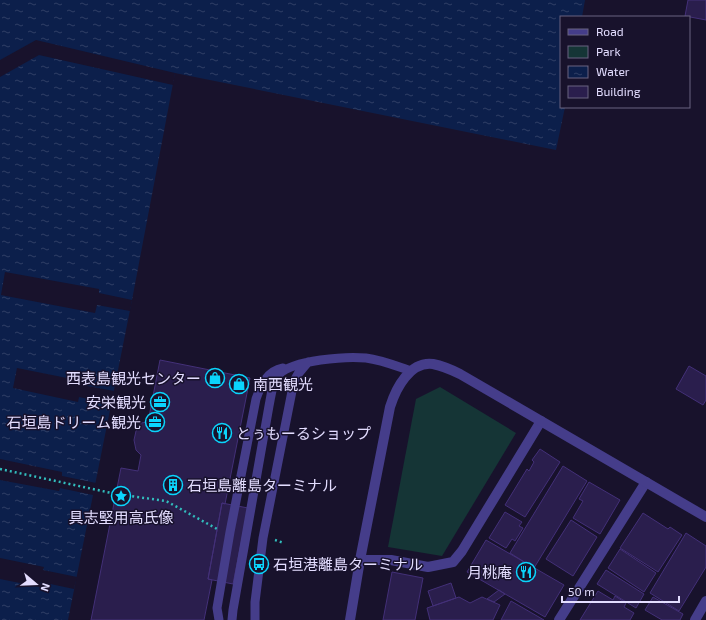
<svg xmlns="http://www.w3.org/2000/svg" width="706" height="620" viewBox="0 0 706 620" font-family="'Exo 2','Noto Sans JP',sans-serif">
  <style>
    .park { fill: #153536 }
    .water { fill: url(#water-ripples) }
    .pier { fill: #18122c }
    .building { fill: #2a1e4d; stroke: #433078 }
    .lines { fill: none; stroke-linecap: round; stroke-linejoin: round }
    .path { stroke: #32bdbd; stroke-width: 2.5; stroke-dasharray: 2 3; stroke-linecap: butt }
    .service { stroke: #453d8a; stroke-width: 9 }
    .minor { stroke: #453d8a; stroke-width: 10 }
    .tertiary { stroke: #453d8a; stroke-width: 10 }
    .labels { text-anchor: middle; dominant-baseline: central; stroke-width: 3; stroke-linejoin: round; paint-order: stroke }
    .poi-label { font-size: 15px; fill: #e3ddff; stroke: #18122c; text-anchor: end }
  </style>
  <defs>
    <pattern id="water-ripples" width="26" height="14" patternUnits="userSpaceOnUse"><rect width="26" height="14" fill="#0c1f4b"/><path d="M2 4q2-2 4 0t4 0M15 11q2-2 4 0t4 0" fill="none" stroke="#2f3f66"/></pattern>
  </defs>
  <rect width="100%" height="100%" fill="#18122c"/>
  <path class="park" d="M440,387L516,433L442,556L388,547L416,399Z"/>
  <path class="water" d="M0,0H585L582,17H561V107H565L556,150L175,73L132,300L68,620H0Z"/>
  <path class="pier" d="M36,40L175,73L173,85L39,55L0,77V60Z
    M5,272L99,289V293L132,300L130,311L97,305L95,313L1,295Z
    M17,368L82,381V385L114,391L111,404L79,397L78,402L13,388Z
    M0,459L62,472V476L96,483L93,495L60,488L59,491L0,480Z
    M0,558L44,567L43,570L77,577L74,589L41,582L40,587L0,579Z"/>
  <path class="building" d="M688,0H706V20L685,16Z
    M160,360L250,378L225,504L222,503L208,579L212,580L204,620H91L121,468L138,471L141,455L136,450L134,440L136,431L141,423L148,422Z
    M689,366L706,376V400L703,405L676,389Z
    M540,449L560,462L525,517L505,505L527,469L529,471L534,462L532,460Z
    M563,466L587,481L534,568L510,553Z
    M589,482L620,500L600,534L573,518L583,501L579,499Z
    M222,503L248,508L233,584L208,579Z
    M505,512L522,522L519,526L523,528L515,541L512,539L506,548L489,538Z
    M643,513L668,529L670,527L682,535L658,572L620,548Z
    M571,520L597,537L573,576L546,559Z
    M686,533L706,546V567L679,611L650,593Z
    M486,540L564,585L545,617L467,572Z
    M620,549L656,573L644,592L608,568Z
    M606,570L644,594L636,608L597,584Z
    M392,572L423,578L415,620H383Z
    M451,583L456,598L433,606L428,591Z
    M499,590L505,594L494,602L487,599Z
    M598,591L613,600L615,596L626,603L624,607L634,613L630,620H580Z
    M459,597L470,603L482,597L500,605L493,620H430L427,608Z
    M653,597L683,614L680,620H662L645,610Z
    M511,601L544,620H501Z"/>
  <g class="lines">
    <path class="path" d="M0,469L116,494L166,501L219,530
      M275,540L284,543"/>
    <path class="service" d="M219,620L217,608L230,532L256,399C261,385 267,371 283,368
      M232,620L233,610L269,406C271,397 272,382 279,374C294,360 346,356 366,358C382,360 396,366 411,371
      M255,620V602L263,538L294,381L298,374L308,362"/>
    <path class="minor" d="M360,560H391L428,567L453,562L462,551L541,421
      M559,620L646,482
      M695,620L706,601"/>
    <path class="tertiary" d="M350,620L360,560L390,407C396,388 410,361 433,364C443,366 452,370 460,374L706,517"/>
  </g>
  <defs>
    <symbol id="shop-ring" viewBox="-11 -11 22 22"><circle r="9.5" fill="#18122c" stroke="#0bd4fc" stroke-width="1.5"/><path d="M-5-2.5h2.3a2.7 3.5 0 0 1 5.4 0H5L5.5 6h-11ZM-1.5-2.5h3a1.5 2.3 0 0 0-3 0Z" fill="#0bd4fc"/></symbol>
    <symbol id="office-ring" viewBox="-11 -11 22 22"><circle r="9.5" fill="#18122c" stroke="#0bd4fc" stroke-width="1.5"/><path d="M-6-3h4V-5.5h4V-3h4V5H-6ZM-1-4.5V-3h2v-1.5ZM-6 0V1H6V0Z" fill="#0bd4fc"/></symbol>
    <symbol id="restaurant-ring" viewBox="-11 -11 22 22"><circle r="9.5" fill="#18122c" stroke="#0bd4fc" stroke-width="1.5"/><path d="M-5-6h1v4h1v-4h1v4h1v-4h1v5L-1.5 .5V6h-2V.5L-5-1ZM5-6V6H3V1.5H1.5Q1.5-4 5-6Z" fill="#0bd4fc"/></symbol>
    <symbol id="building-ring" viewBox="-11 -11 22 22"><circle r="9.5" fill="#18122c" stroke="#0bd4fc" stroke-width="1.5"/><path d="M-4-6H4V6H1V3H-1V6H-4ZM-2.5-4.3h1.7v1.8h-1.7ZM.8-4.3h1.7v1.8H.8ZM-2.5-1h1.7V.8h-1.7ZM.8-1h1.7V.8H.8Z" fill="#0bd4fc"/></symbol>
    <symbol id="sight-ring" viewBox="-11 -11 22 22"><circle r="9.5" fill="#18122c" stroke="#0bd4fc" stroke-width="1.5"/><path d="M0-6L1.8-2.2L6-1.7L2.9 1.2L3.7 5.4L0 3.3L-3.7 5.4L-2.9 1.2L-6-1.7L-1.8-2.2Z" fill="#0bd4fc"/></symbol>
    <symbol id="bus-ring" viewBox="-11 -11 22 22"><circle r="9.5" fill="#18122c" stroke="#0bd4fc" stroke-width="1.5"/><path d="M-5-6H5V4H4V6H2V4H-2V6H-4V4H-5ZM-3.5-4V0h7V-4ZM-3.5 1.2v1.5H-2V1.2ZM2 1.2v1.5H3.5V1.2Z" fill="#0bd4fc"/></symbol>
  </defs>
  <g fill-rule="evenodd">
    <use href="#shop-ring" x="204" y="367" width="22" height="22"/>
    <use href="#shop-ring" x="228" y="373" width="22" height="22"/>
    <use href="#office-ring" x="149" y="391" width="22" height="22"/>
    <use href="#office-ring" x="144" y="411" width="22" height="22"/>
    <use href="#restaurant-ring" x="211" y="422" width="22" height="22"/>
    <use href="#building-ring" x="162" y="474" width="22" height="22"/>
    <use href="#sight-ring" x="110" y="485" width="22" height="22"/>
    <use href="#bus-ring" x="248" y="553" width="22" height="22"/>
    <use href="#restaurant-ring" x="515" y="561" width="22" height="22"/>
  </g>
  <g class="labels">
    <g class="poi-label">
      <text x="201" y="378">西表島観光センター</text>
      <text x="253" y="384" text-anchor="start">南西観光</text>
      <text x="146" y="402">安栄観光</text>
      <text x="141" y="422">石垣島ドリーム観光</text>
      <text x="236" y="433" text-anchor="start">とぅもーるショップ</text>
      <text x="187" y="485" text-anchor="start">石垣島離島ターミナル</text>
      <text x="121" y="517" text-anchor="middle">具志堅用高氏像</text>
      <text x="273" y="564" text-anchor="start">石垣港離島ターミナル</text>
      <text x="512" y="572">月桃庵</text>
    </g>
  </g>
  <rect x="560" y="16" width="130" height="92" fill="#18122c" stroke="#696380"/>
  <rect x="568" y="29" width="20" height="6" fill="#453d8a" stroke="#696380"/>
  <text x="596" y="36" font-size="12" fill="#e3ddff">Road</text>
  <rect x="568" y="46" width="20" height="12" fill="#153536" stroke="#696380"/>
  <text x="596" y="56" font-size="12" fill="#e3ddff">Park</text>
  <rect x="568" y="66" width="20" height="12" fill="url(#water-ripples)" stroke="#696380"/>
  <text x="596" y="76" font-size="12" fill="#e3ddff">Water</text>
  <rect x="568" y="86" width="20" height="12" fill="#2a1e4d" stroke="#696380"/>
  <text x="596" y="96" font-size="12" fill="#e3ddff">Building</text>
  <g transform="translate(36 584) rotate(109)" stroke="#18122c" stroke-width="3" paint-order="stroke">
  <path d="M0-3L7 15L0 10L-7 15Z" fill="#e3ddff"/>
  <text y="-6" font-size="11" font-weight="bold" text-anchor="middle" fill="#e3ddff">N</text>
  </g>
  <path d="M562 596v6h117v-6" fill="none" stroke="#e3ddff" stroke-width="2"/>
  <text x="568" y="596" font-size="12" fill="#e3ddff" stroke="#18122c" stroke-width="3" paint-order="stroke">50 m</text>
</svg>
